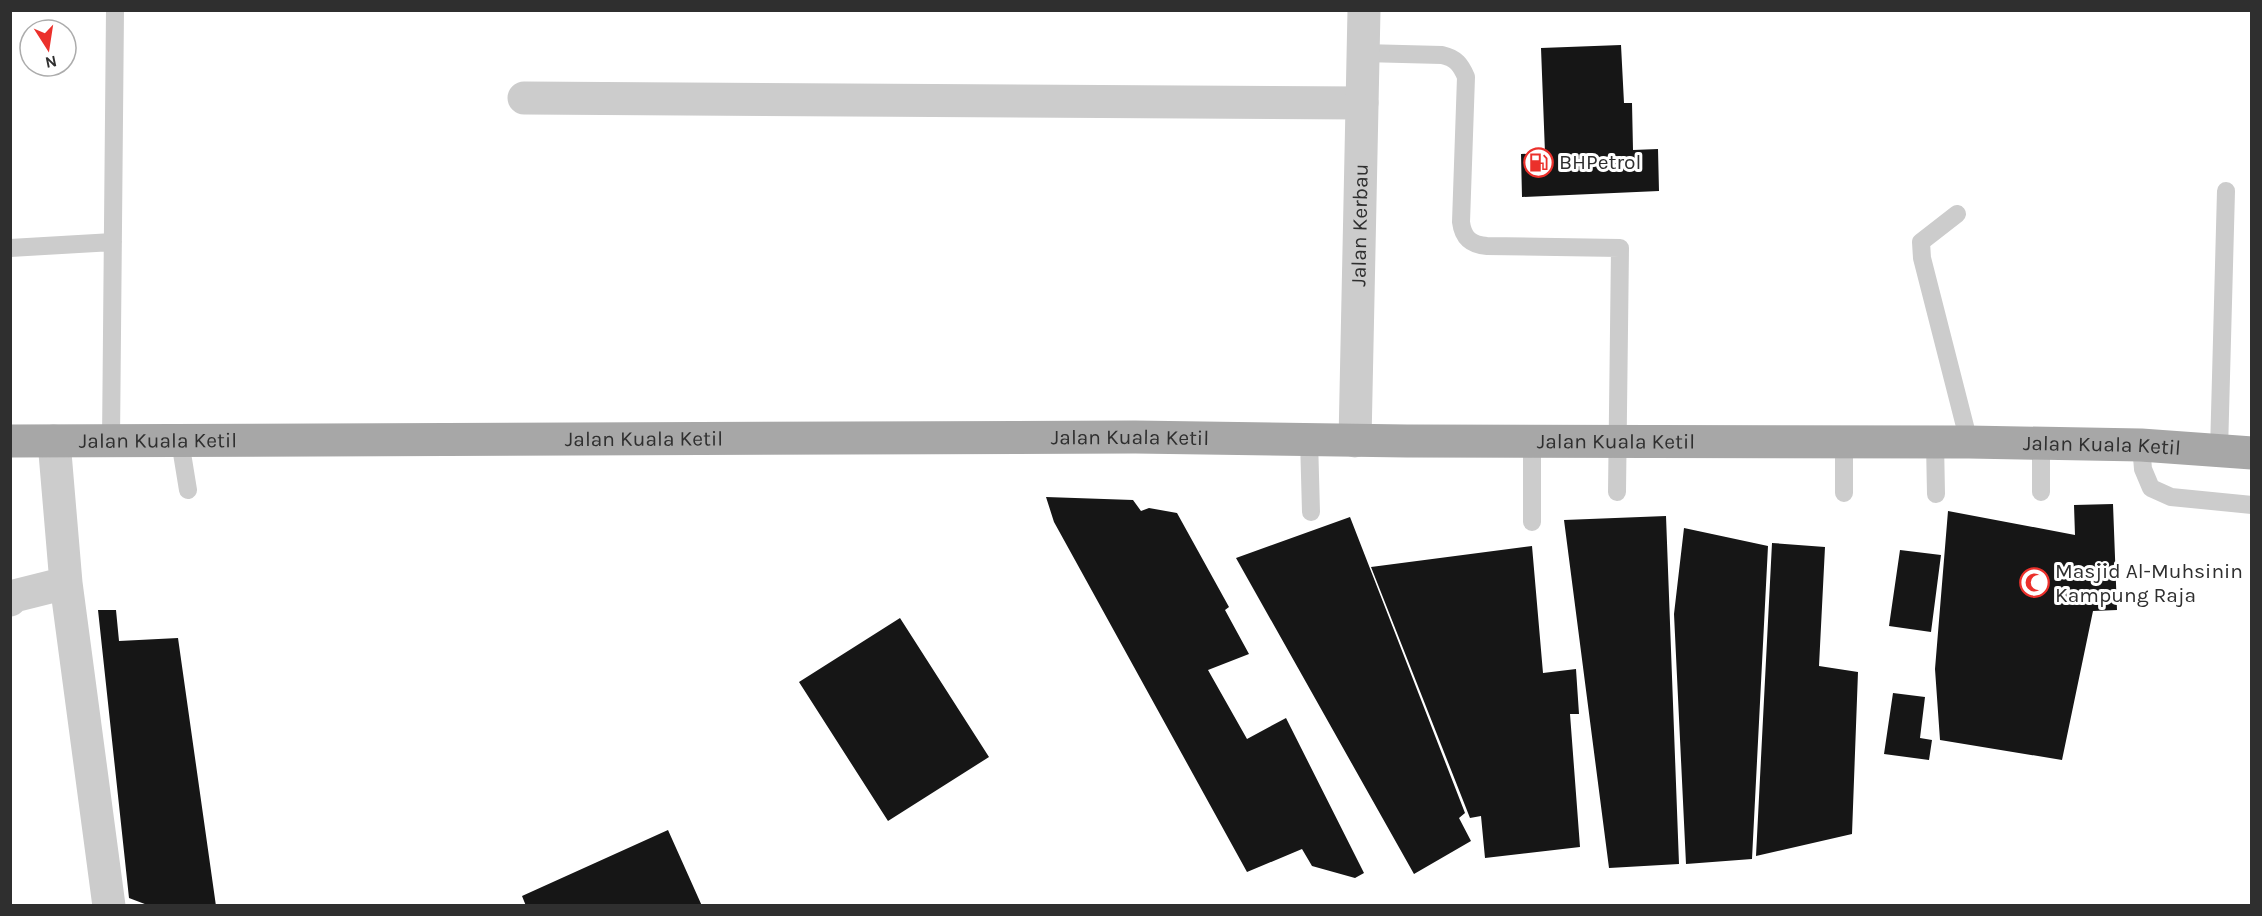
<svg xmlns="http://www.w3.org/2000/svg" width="2262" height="916" viewBox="0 0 2262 916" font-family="Karla,sans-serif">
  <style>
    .building { fill: #161616 }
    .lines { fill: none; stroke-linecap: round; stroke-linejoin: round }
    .service { stroke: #ccc; stroke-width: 18 }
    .minor { stroke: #ccc; stroke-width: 33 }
    .tertiary { stroke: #ccc; stroke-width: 33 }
    .primary { stroke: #a7a7a7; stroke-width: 33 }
    .labels { text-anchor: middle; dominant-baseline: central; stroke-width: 6; stroke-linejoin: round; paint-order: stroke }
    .poi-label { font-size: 21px; fill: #2f2f2f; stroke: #fff; text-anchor: start }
    .street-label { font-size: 21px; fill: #2f2f2f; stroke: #fff }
  </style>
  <rect width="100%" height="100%" fill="#fff"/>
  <path class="building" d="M1621,45L1624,103H1632L1633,150L1658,149L1659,191L1522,197L1521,154L1545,153L1541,48Z
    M1046,497L1133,500L1141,511L1149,508L1177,513L1229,607L1225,610L1249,654L1208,670L1247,739L1286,718L1364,873L1355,878L1312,866L1302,849L1247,872L1054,522Z
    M2113,504L2117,610L2093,611L2062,760L1940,740L1935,669L1948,511L2075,535L2074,505Z
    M1666,516L1679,864L1609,868L1564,520Z
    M1350,517L1465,813L1459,818L1471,841L1414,874L1236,558Z
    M1684,528L1768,546L1752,859L1686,864L1674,614Z
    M1772,543L1825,547L1819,666L1858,672L1852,834L1756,856Z
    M1532,546L1543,673L1576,669L1579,714H1570L1580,847L1485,858L1481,816L1470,818L1371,567Z
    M1900,550L1941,555L1931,632L1889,626Z
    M98,610H116L119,641L178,638L216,906H150L129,898Z
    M900,618L989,757L888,821L799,682Z
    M1893,693L1925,697L1920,738L1932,740L1929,760L1884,754Z
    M668,830L702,906H526L522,896Z"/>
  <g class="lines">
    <path class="service" d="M1363,53L1442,55C1456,58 1461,65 1466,77L1461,222C1463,238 1471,245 1487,246L1620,248L1617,492
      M1957,214L1921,242L1922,258L1969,442
      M10,248L113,242
      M1309,439L1311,512
      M111,441L115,10
      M180,441L188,490
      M1935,443L1936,494
      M2041,443V492
      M2141,445L2143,469L2151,488L2171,497L2252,505
      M2219,451L2226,191
      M1844,493V442
      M1532,522V441"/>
    <path class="minor" d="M524,98L1362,103
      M54,441L66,583L109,906
      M10,600L14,596L66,583"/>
    <path class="tertiary" id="s1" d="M1355,441L1364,10"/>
    <path class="primary" id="s2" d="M10,441L1135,437L1407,441L1969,442L2141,445L2252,453"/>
  </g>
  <defs>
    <symbol id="fuel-ring" viewBox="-11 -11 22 22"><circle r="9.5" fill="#fff" stroke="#eb302b" stroke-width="1.5"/><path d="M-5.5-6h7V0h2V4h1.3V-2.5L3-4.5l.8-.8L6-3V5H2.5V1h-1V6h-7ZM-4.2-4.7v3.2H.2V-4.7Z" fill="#eb302b"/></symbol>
    <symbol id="mosque-ring" viewBox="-11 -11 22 22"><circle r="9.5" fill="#fff" stroke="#eb302b" stroke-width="1.5"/><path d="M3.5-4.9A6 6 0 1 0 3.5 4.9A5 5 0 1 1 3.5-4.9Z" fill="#eb302b"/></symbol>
  </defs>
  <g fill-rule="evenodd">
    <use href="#fuel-ring" x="1522" y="146" width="33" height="33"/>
    <use href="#mosque-ring" x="2018" y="566" width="33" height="33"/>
  </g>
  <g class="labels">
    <g class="poi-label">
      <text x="1559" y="162">BHPetrol</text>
      <text x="2055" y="571">Masjid Al-Muhsinin<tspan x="2055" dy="24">Kampung Raja</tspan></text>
    </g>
    <g class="street-label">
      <text stroke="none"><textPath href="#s1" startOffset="216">Jalan Kerbau</textPath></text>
      <text stroke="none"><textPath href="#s2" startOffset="1120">Jalan Kuala Ketil</textPath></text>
      <text stroke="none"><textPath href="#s2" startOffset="634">Jalan Kuala Ketil</textPath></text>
      <text stroke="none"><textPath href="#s2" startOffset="148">Jalan Kuala Ketil</textPath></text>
      <text stroke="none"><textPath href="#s2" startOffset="1606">Jalan Kuala Ketil</textPath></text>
      <text stroke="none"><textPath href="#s2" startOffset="2092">Jalan Kuala Ketil</textPath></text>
    </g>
  </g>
  <rect width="2262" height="916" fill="none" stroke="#2f2f2f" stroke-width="24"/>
  <g transform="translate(48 48) rotate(168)"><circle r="28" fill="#ffffff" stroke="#acacac" stroke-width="1.5"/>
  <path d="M0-4.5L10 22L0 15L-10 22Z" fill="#eb302b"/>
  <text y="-9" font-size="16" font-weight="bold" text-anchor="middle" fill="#2f2f2f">N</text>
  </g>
</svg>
